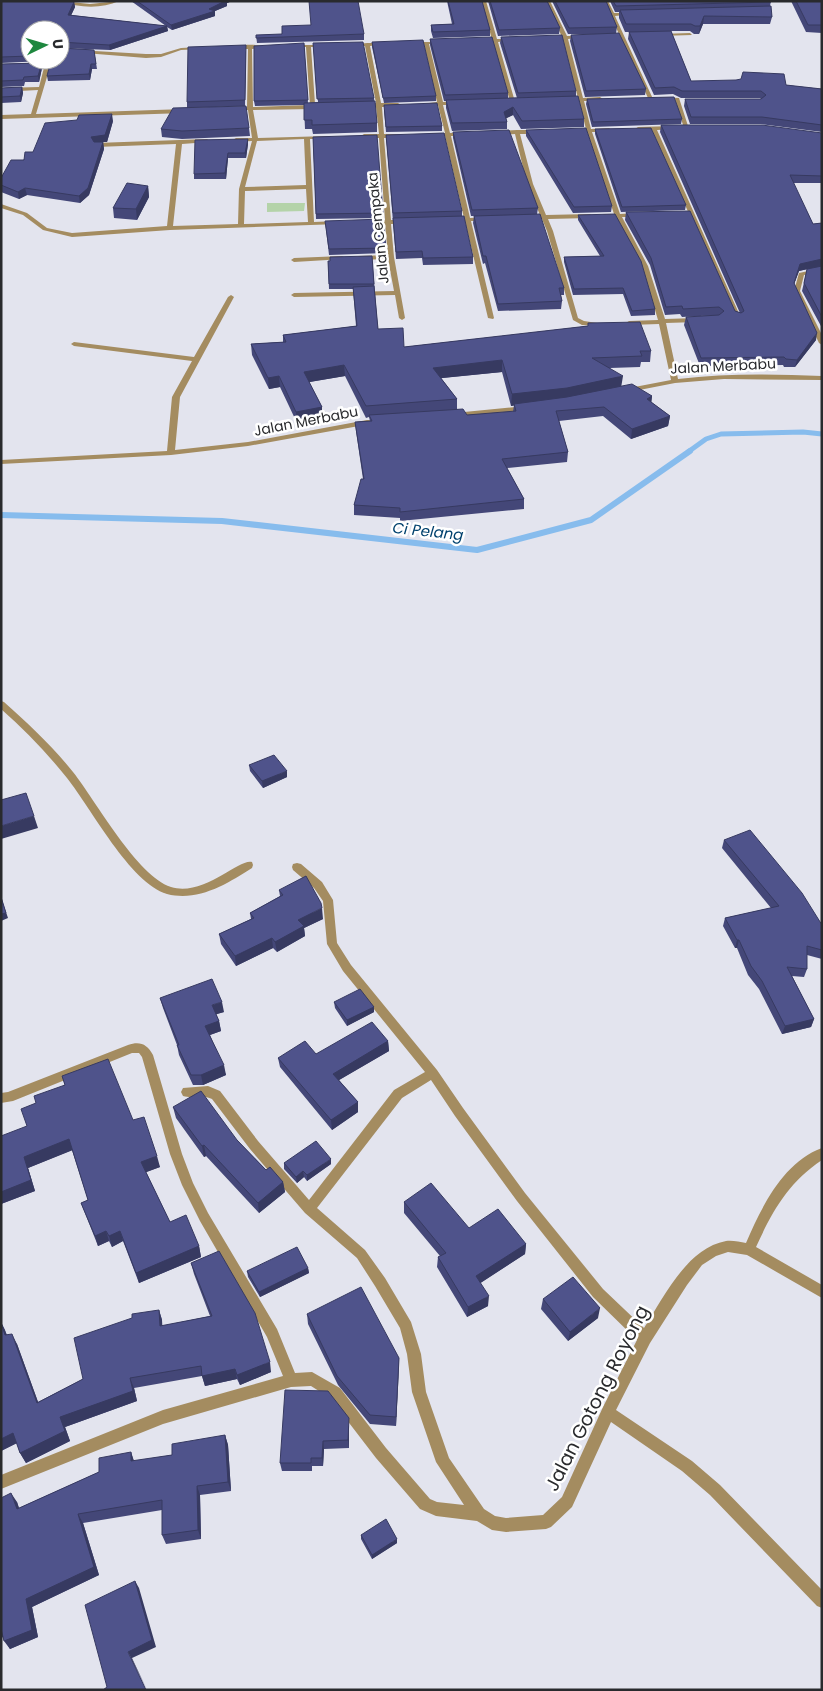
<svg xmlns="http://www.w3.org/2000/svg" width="823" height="1691" viewBox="0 0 823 1691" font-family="Poppins,sans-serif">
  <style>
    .green { fill: #b4d3a9 }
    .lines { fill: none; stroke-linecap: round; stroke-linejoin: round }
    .stream-far1 { stroke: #87bced; stroke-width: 5 }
    .stream { stroke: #87bced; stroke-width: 6 }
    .minor { fill: #a48c60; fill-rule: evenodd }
    .wall { fill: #444778; fill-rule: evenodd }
    .shaded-wall { fill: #373a61 }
    .building { fill: #4f538b; stroke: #373a61 }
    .labels { text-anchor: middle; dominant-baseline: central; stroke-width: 5; stroke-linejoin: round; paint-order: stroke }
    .far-street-label { font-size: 14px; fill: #292a2d; stroke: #fff }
    .far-water-label { font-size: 15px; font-style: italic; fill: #00416d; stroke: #fff }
    .near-street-label { font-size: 19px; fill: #292a2d; stroke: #fff }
  </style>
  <rect width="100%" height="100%" fill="#e3e4ee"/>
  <path class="green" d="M267,203H305L304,211L267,212Z"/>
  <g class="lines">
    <path class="stream-far1" d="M688,452L706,439L721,434L803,432L822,434"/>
    <path class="stream" d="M1,515L222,521L477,550L591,520L690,451"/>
    <path class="minor" d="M61,1L90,4L119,1C102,9 78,8 61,1Z
      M482,1H486L497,39H512L514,40L498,42L515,102L510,101L493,43H480L478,42L492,40Z
      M546,1H550L567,36H582L584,37L568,39L583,98L600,97L603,99L600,101H584L591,129L609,128L612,130L609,132H592L620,214L637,213L640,215L637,217H622L648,266L665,319L697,318L700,320L697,322L666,323L678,379C726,373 774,374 822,376V380L724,379L675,383L624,393V389L671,380L659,324L629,325L626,323L629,321L658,320L642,266L616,217L604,218L601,216L604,214H614L587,132L573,133L570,131L573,129H586L579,101L567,102L564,100L578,98L563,40H549L547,39L562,37Z
      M604,1H608L614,13H632L634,14L615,16L653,99L648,98Z
      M690,33L692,35L659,36L657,35L659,34Z
      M410,42H443L445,43L443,44H429L443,102L460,101L463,103L460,105H443L450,133L466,132L469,134L466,136H451L470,218L487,217L490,219L487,221H471L494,318L493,319L488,318L465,221L452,222L449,220L452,218H464L445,136L431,137L428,135L431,133H445L438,105L425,106L422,104L437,102L424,44H408Z
      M367,43H385L387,44L370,46L381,103H398L401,105L398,107H382L384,134H399L402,136L399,138H384L391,220H405L408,222L405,224H391L394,257L405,318L402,320L399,318L395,295L294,297L291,295L294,293L394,291L388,259L359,260L356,258L359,256L388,255L385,224H372L369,222L372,220H385L379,138H364L361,136L364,134H379L376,107H362L359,105L362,103H376L365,46H352L350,45Z
      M292,45H325L327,46L325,47H311L315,104L321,106L313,109L253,110L258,138L329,136L330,137L327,139H310L314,222L337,221L339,222V224L170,230L72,237L43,230L23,215L1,208V204L27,213L47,228L72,233L167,226L176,144L96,147L93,145L96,143L207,139L210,141L209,142L182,144L173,226L238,224L239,189L252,141L236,142L233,140L236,138H252L248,110L235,111L232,109L247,107L248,49H232L230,48C238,44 259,44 267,47L252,49L253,107L310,105L306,47H290ZM304,139L306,185L245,187L257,141ZM306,189L308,222L244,224L245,191Z
      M200,47L202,49L181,50L161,57L146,58L60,51V49L146,54H161L181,48Z
      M46,60H52L36,114L185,109L188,111L185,113L1,119V115L31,114L38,90L1,92V88L39,87Z
      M660,97L679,98L689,129L684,128L675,100L659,98Z
      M674,126L676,127V129L657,130L741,318L740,319L735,318L652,130L638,131L635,129L638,127Z
      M517,130H539L542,132L539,134H520L533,184L546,215L590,214L593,216L590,218L548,219L553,231L578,318L584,321L604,324V326L582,325L573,320L547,231L542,219H529L526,217L529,215H540L527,184L515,134L498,135L495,133L498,131Z
      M342,256L344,257V259L294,262L291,260L294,258Z
      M822,268V272L804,275L800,291L822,335V345L819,343L794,291L799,273Z
      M231,295L234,297L180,397L175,450L248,442L367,420H370V424L248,446L171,455L1,464V460L167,451L172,397L192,361L74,346L71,344L74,342L194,357L228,297Z
      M526,406L530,408L529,410L454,417L450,415L454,413Z
      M1,701L4,702C29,724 53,747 73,772C96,801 137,876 171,887C204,897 239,858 252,862L253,865L252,868C227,884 198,902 167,894C130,883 91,808 67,778C47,753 25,730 1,709Z
      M297,863L301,864L322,882L333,900L337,943L351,965L437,1070L463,1108L525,1193L603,1289L644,1328C664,1297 687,1248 726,1241C732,1240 740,1242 746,1243C761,1208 783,1162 822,1148V1160C788,1183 773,1210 756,1247L822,1285V1298L747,1255L728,1252L716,1256L702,1265L687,1285L650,1343L616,1410L692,1461L720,1485L822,1590V1608L817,1606L710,1495L682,1471L611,1422L572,1507L551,1527L546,1529L506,1532L492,1530L477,1521L436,1516L420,1509L376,1458L330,1398L311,1386L291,1387L163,1424L1,1489V1475L163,1410L283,1376L267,1337L200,1221L182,1185L170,1154L142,1057L139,1053H132L13,1101L1,1103V1093L8,1092L128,1045C140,1041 147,1044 153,1055L182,1154L193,1183L208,1213L277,1329L295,1373L312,1372L340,1388L386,1448L430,1499L437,1502L464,1505L436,1462L412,1392L407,1354L400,1328L375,1286L357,1258L305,1213L250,1149L212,1099C203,1094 193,1099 183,1096L181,1092L183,1088L208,1086L220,1091L258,1141L309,1200L394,1090L425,1072L343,971L327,944L323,901L314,888L293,870L292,867L293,864ZM431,1080L455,1116L517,1201L593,1297L637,1340L603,1407L562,1497L543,1515L506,1518L495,1516L484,1509L449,1458L426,1392L421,1354L411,1322L385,1278L365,1250L317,1208L402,1098Z"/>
  </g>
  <path class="wall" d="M1,1L74,2L75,7L71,15L166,26L131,1H232L227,3V6L215,11V16L172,30L167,27L168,31L110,50L61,48L94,50L97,69H92L90,80L48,81L47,76L60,60V30H30V60H45L44,61L1,63Z
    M447,1H482L490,30V36L433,38L431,31V25L452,24Z
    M488,1H547L560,28L559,34L498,36Z
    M552,1H606L617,27L616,33L646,89L645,95L585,97L570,41L571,35L599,34H568Z
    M610,1H771L770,6L772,17L770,24H703L699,34H694L690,31H671L691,81L786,85L822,89V132L761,124H690L684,106L685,99H761L760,98H681L673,94L654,95L628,39L629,32H641H625L619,18V12H615Z
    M791,1H822V33L806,32Z
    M364,34V40L257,43L256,35Z
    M501,37L576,91V96L584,119V127L521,129L513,115L506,118L507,122V129L452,131L446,108V101H444L430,45V39L508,93V98H517L500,43Z
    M372,42L436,96V101L384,103L372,47Z
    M304,43L308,103L318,102L313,43L374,98L377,123V132L313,134L312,129H305L304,105L255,106L254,101Z
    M246,51L245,106L187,108V102Z
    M42,63V68L39,82H25L24,86L1,87V64Z
    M22,87L23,93L21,102L1,103V88Z
    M587,99L682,119L681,124L592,127L586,104Z
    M384,110L442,126V131L386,132Z
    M113,121L107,142H103L104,149L89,195L80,203L27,195L19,199L1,192V178L33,152Z
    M661,125L822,133V183H793L813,224L822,223V328L802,291L807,269L799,271L794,284L816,340L795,367H784L783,365L700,366L684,325L686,317L718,315L682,317L680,314L665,315L650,265L625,220L626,212L735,311L740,313L660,132Z
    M249,128L250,136L182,139L162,137L161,129Z
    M595,129L686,205L685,210L621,212L595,134Z
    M526,130L612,206L611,212L573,213L526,136Z
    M453,132L538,208L537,214L564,288V295H561L562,301L561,309L498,311L485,263L483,264L473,223L474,216H471L453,138Z
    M386,135L462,211V216L473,257V264L423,265L422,258L396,259Z
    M313,137L383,213V218L316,219Z
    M248,139V144L246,158H228L226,179H194V174Z
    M148,186L149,197L137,220L114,218L113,208Z
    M578,215L655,309V315L631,316L623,294L573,295L564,262V257L600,256L578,220Z
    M325,221L386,248V253L329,255Z
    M372,256L378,329L404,347L588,326V323L651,351L650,362H641L640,367L610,368L621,386L652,396L651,402L670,416L668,426L631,439L603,416L559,421L568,452L567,462L507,468L524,499V509L400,521V518L354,515V505L363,479L356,431L355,422L370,421L369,417L366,418L345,376L309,382L322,407V419L297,423L280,387L269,389L252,355L251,344L283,342V335L356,326L353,289H329L328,261ZM502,372L511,406L514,405L513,412L467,415L457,409V399L441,378Z
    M249,765L287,777L263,788L250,771Z
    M724,840L822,925V959L807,955V969L804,977L792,976L814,1019L811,1027L782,1034L759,989L748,975L737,948H735L723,926L725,918L771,908L722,848Z
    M279,890L323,919L304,928L305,936L277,952L273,948L236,966L221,944L219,934L251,919L250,913L280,896Z
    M160,998L224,1012L216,1014L219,1021L221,1031L210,1035L226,1075L203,1085H193L179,1055L177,1045L163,1008Z
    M334,1002L374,1007V1012L347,1026L335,1008Z
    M388,1041L389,1051L339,1080L358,1102V1112L332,1130L280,1067L278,1058L316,1054Z
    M62,1076L133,1120L160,1167L146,1172L170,1222L199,1246L201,1257L139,1283L123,1241L112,1247L109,1241L98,1246L81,1203L88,1200L72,1150L28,1168L35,1191L1,1204L36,1103L65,1085Z
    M173,1107L237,1140L266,1170L283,1182L285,1192L259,1213L206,1156L204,1157L176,1118Z
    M284,1163L331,1164L307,1181L304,1177L297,1183L284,1169Z
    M404,1202L469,1228L526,1244L525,1254L480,1283L488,1306L467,1317L437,1267L438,1257L440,1256L404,1213Z
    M191,1263L271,1372L240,1385L237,1379L205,1386L202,1376L134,1388L137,1401L65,1427L70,1441L26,1463L20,1453L17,1443L1,1451V1322L7,1335L17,1344L38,1402L83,1379L159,1310L162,1320V1326L210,1316L194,1274Z
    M308,1268L309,1273L260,1297L248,1277L247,1271Z
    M543,1299L598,1318L568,1341L541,1309Z
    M307,1314L399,1358L396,1426L370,1424L338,1385L308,1324Z
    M349,1426V1448L324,1449L323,1466H312V1471H282L280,1463Z
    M225,1435L228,1445L231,1491L200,1495L201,1539L166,1544L162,1535V1510L83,1523L99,1575L32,1607L38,1637L10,1649L3,1637L1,1638V1498L17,1502L19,1508L99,1472L131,1452L134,1461L172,1455Z
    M361,1535L397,1543L372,1559L361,1539Z"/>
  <path class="shaded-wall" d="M223,1H232L227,3V6L215,11V16L172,30L171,25L209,9Z
    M74,2L75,7L69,20L68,15Z
    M704,16L703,24L699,34L700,26Z
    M167,26L168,31L110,50L109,45Z
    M42,63V68L39,82L38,76Z
    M91,64L92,69L90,80L89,74Z
    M22,87L23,93L21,102L20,96Z
    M513,107V115L503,120L504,112Z
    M112,114L113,121L107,142H103L104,149L89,195L80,203L79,196L92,144L91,137Z
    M248,139V144L246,158L245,153Z
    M228,153V158L226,179L225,173Z
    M148,186L149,197L137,220L136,209Z
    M25,188L27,195L19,199L18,192Z
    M822,259V266L799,271L792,290L794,283L800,264Z
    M817,333L816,340L795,367L797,360Z
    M502,360V372L433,379V368Z
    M344,365L345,376L304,383V372Z
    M279,376L280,387L269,389L268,378Z
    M623,376L621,388L566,399L511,406L512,394Z
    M652,396L651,406L647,399Z
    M322,407V419L297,423L296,412Z
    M670,416L668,426L631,439L632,429Z
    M287,771V777L263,788L262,781Z
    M34,816L38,828L1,839V826Z
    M1,897L8,918L1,921Z
    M322,908L323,919L304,928L305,936L277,952L275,942L298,920Z
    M272,938L273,948L236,966L235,956Z
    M737,940H739L737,948H735Z
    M222,1002L224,1012L214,1015L212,1005Z
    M374,1007V1012L347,1026V1020Z
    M814,1019L811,1027L782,1034L785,1026Z
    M219,1021L221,1031L207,1036L205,1026Z
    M388,1041L389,1051L334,1083L333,1074Z
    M224,1065L226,1075L203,1085L201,1075Z
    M358,1102V1112L332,1130L331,1120Z
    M69,1139L73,1150L28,1168L35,1191L1,1204V1192L24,1157Z
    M204,1145L206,1156L204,1157L202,1146Z
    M157,1156L160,1167L144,1173L141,1162Z
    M331,1159V1164L307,1181V1175Z
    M303,1171L304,1177L297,1183L296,1177Z
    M283,1182L285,1192L259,1213L258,1203Z
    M106,1231L109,1241L98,1246L95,1236Z
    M120,1231L123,1241L112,1247L109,1236Z
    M526,1244L525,1254L476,1286V1276Z
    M199,1246L201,1257L139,1283L136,1273Z
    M308,1268L309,1273L260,1297L259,1292Z
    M489,1296L488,1306L467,1317L468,1307Z
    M600,1308L598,1318L568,1341L570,1332Z
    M159,1310L162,1320L163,1337L160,1326Z
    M1,1322L5,1330L10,1346L5,1335Z
    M12,1334L17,1344L42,1413L37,1403Z
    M399,1358V1367L396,1426V1417Z
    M270,1362L271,1372L240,1385L237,1375Z
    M235,1369L237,1379L205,1386L202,1376Z
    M130,1378L134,1388L137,1401L65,1427L70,1441L26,1463L20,1453L60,1417Z
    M349,1418V1448L348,1440Z
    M13,1433L19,1442L1,1451V1439Z
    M225,1435L228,1445L231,1491L228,1482Z
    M323,1441L324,1449L323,1466L322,1458Z
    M131,1452L134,1462L131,1461Z
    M197,1486L200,1495L201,1539L198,1530Z
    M11,1493L17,1502L22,1518L17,1509Z
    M78,1514L83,1523L99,1575L32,1607L38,1637L10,1649L4,1641L26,1599Z
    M397,1539V1543L372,1559V1555Z
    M135,1581L139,1588L156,1647L132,1658L147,1690L128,1652Z"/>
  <path class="building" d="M1,1H72L74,2L68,15L167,26L109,45L60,42V30H30V56L1,57Z
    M137,1H225L209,9L215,11L171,25Z
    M309,1H358L364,34L256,38V35L282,34V26L311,25Z
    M448,1H482L490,30L433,32L431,25L454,24Z
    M490,1H547L560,28L499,30Z
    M555,1H606L617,27L569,28Z
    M613,1H771V2L616,6Z
    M796,1H822V25H808Z
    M771,6L772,17L704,16L700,26H695L691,24H626L620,10Z
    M671,31L691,81L736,80L741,79L743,72L784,74L786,85L822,89V125L762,117H691L685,99H761L766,95L761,91H682L674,87L655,88L629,32Z
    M619,33L646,89L586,91L571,35Z
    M562,35L576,91L518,93L501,37Z
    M492,37L508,93L445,95L430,39Z
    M423,40L436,96L383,98L372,42Z
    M363,42L374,98L317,99L313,43Z
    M304,43L308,100L254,101V46Z
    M246,45L245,100L187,102L188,47Z
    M60,48L94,50L96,64H91L89,74L47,76L51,60H60Z
    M42,63L38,76L24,77L23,80L1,81V64Z
    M22,87L20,96L1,97V88Z
    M578,96L584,119L522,121L513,107L504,112L507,122L452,123L446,100Z
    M674,97L682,119L593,122L587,99Z
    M375,101L377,123L312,125V120H304V103Z
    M437,103L442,126L386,127L384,105Z
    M246,106L249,128L182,131L161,129L173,108Z
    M112,114L105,135L91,137L94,142H103L88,188L79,196L25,188L18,192L1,185V178L11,160H24L25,152H33L45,123L77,120L79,115Z
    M661,125H762L822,133V176L790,175L813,224L822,223V259L800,264L794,283L817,333L797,360L786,359L784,357L701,358L686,317L719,315L724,311L719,307L683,309L682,306L666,307L651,258L626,212L690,211L735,311L741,313L744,311Z
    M586,128L612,206L574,207L526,130Z
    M651,128L686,205L622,207L595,129Z
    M509,130L538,208L472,210L453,132Z
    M444,133L462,211L393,213L386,135Z
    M377,135L383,213L316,214L313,137Z
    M248,139L245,153H228L225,173L194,174L195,140Z
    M127,183L148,186L136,209L113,208Z
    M540,214L564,288H559L562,301L498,304L486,256H483L474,216Z
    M615,214L641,261L655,309L632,311L623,288L574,289L564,257L604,256L578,215Z
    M464,216L473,257L423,258L422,251L396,252L393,218Z
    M383,219L386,248L329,249L325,221Z
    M372,256L374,284H329L328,261H330V257Z
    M822,266V317L804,283L807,269Z
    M374,286L378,329L403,328L404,347L588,326V323L640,322L651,351H640L642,356L592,358L623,376L567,388L512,394L502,360L433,368L457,399L366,406L344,365L304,372L322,407L296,412L279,376L268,378L251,344L286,342L283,335L357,326L353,287Z
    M632,384L652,396L647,399L670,416L632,429L604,407L556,411L568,452L502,459L524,499L400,512V508L354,505L361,479H364L355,422L372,421L369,415L463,409L467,415L516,411L514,404L567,397Z
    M274,755L287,771L262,781L249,765Z
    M26,793L34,816L1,826V800Z
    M750,830L802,893L822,925V950L807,946V969L787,967L814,1019L785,1026L762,981L751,966L739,940H737L725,918L779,906L724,840Z
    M306,876L321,903L322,908L298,920L304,926L275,942L272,938L235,956L219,934L254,918L250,913L283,895L279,890Z
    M1,897L6,913L1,914Z
    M212,979L222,1002L212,1005L219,1021L205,1026L224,1065L201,1075H191L177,1045H179L160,998Z
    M360,989L374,1007L347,1020L334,1002Z
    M372,1022L388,1041L333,1074L358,1102L331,1120L278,1058L305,1041L316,1054Z
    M108,1059L133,1120L144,1117L157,1156L141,1162L170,1222L186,1215L199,1246L136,1273L120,1231L109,1236L106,1231L95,1236L81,1203L88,1200L69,1139L24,1157L31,1180L1,1192V1136L27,1126L21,1109L36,1103L34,1096L65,1085L62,1076Z
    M201,1091L237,1140L266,1170L270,1167L283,1182L258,1203L204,1145L202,1146L173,1107Z
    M316,1141L331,1159L307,1175L303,1171L296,1177L284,1163Z
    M431,1183L469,1228L498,1209L526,1244L476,1276L489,1296L468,1307L438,1257L446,1253L404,1202Z
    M297,1247L308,1268L259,1292L247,1271Z
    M219,1251L255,1313L270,1362L237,1375L235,1369L202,1376L201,1366L130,1378L133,1391L60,1417L65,1431L20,1453L13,1433L1,1439V1323L5,1335L12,1334L37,1403L83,1379L74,1338L132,1318V1314L159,1310L160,1326L212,1316L191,1263Z
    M573,1277L600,1308L570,1332L543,1299Z
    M361,1287L399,1358L396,1417L370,1415L337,1376L307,1314Z
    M285,1390L328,1391L349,1418L348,1440L323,1441L322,1458H311V1463H280Z
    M225,1435L228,1482L197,1486L198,1530L162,1535V1500L78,1514L94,1567L26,1599L32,1630L4,1641L1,1629V1498L11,1493L17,1509L99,1472V1458L131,1452V1461L172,1455V1444Z
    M386,1519L397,1539L372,1555L361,1535Z
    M135,1581L152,1640L128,1652L146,1690H103L107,1687L85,1605Z"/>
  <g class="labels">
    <g class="far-street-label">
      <text transform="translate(378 228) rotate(-96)">Jalan Cempaka</text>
      <text transform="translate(723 366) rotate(-3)">Jalan Merbabu</text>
      <text transform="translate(306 421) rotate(-11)">Jalan Merbabu</text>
    </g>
    <g class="far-water-label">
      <text transform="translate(428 531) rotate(6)">Ci Pelang</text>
    </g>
    <g class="near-street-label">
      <text transform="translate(597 1398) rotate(-63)">Jalan Gotong Royong</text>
    </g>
  </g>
  <rect width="823" height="1691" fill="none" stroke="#292a2d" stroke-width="5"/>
  <g transform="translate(45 45) rotate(85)"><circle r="24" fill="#ffffff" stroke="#a9aaab"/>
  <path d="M0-4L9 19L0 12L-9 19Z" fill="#1e883f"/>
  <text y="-8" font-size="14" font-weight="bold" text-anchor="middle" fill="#292a2d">U</text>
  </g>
</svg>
